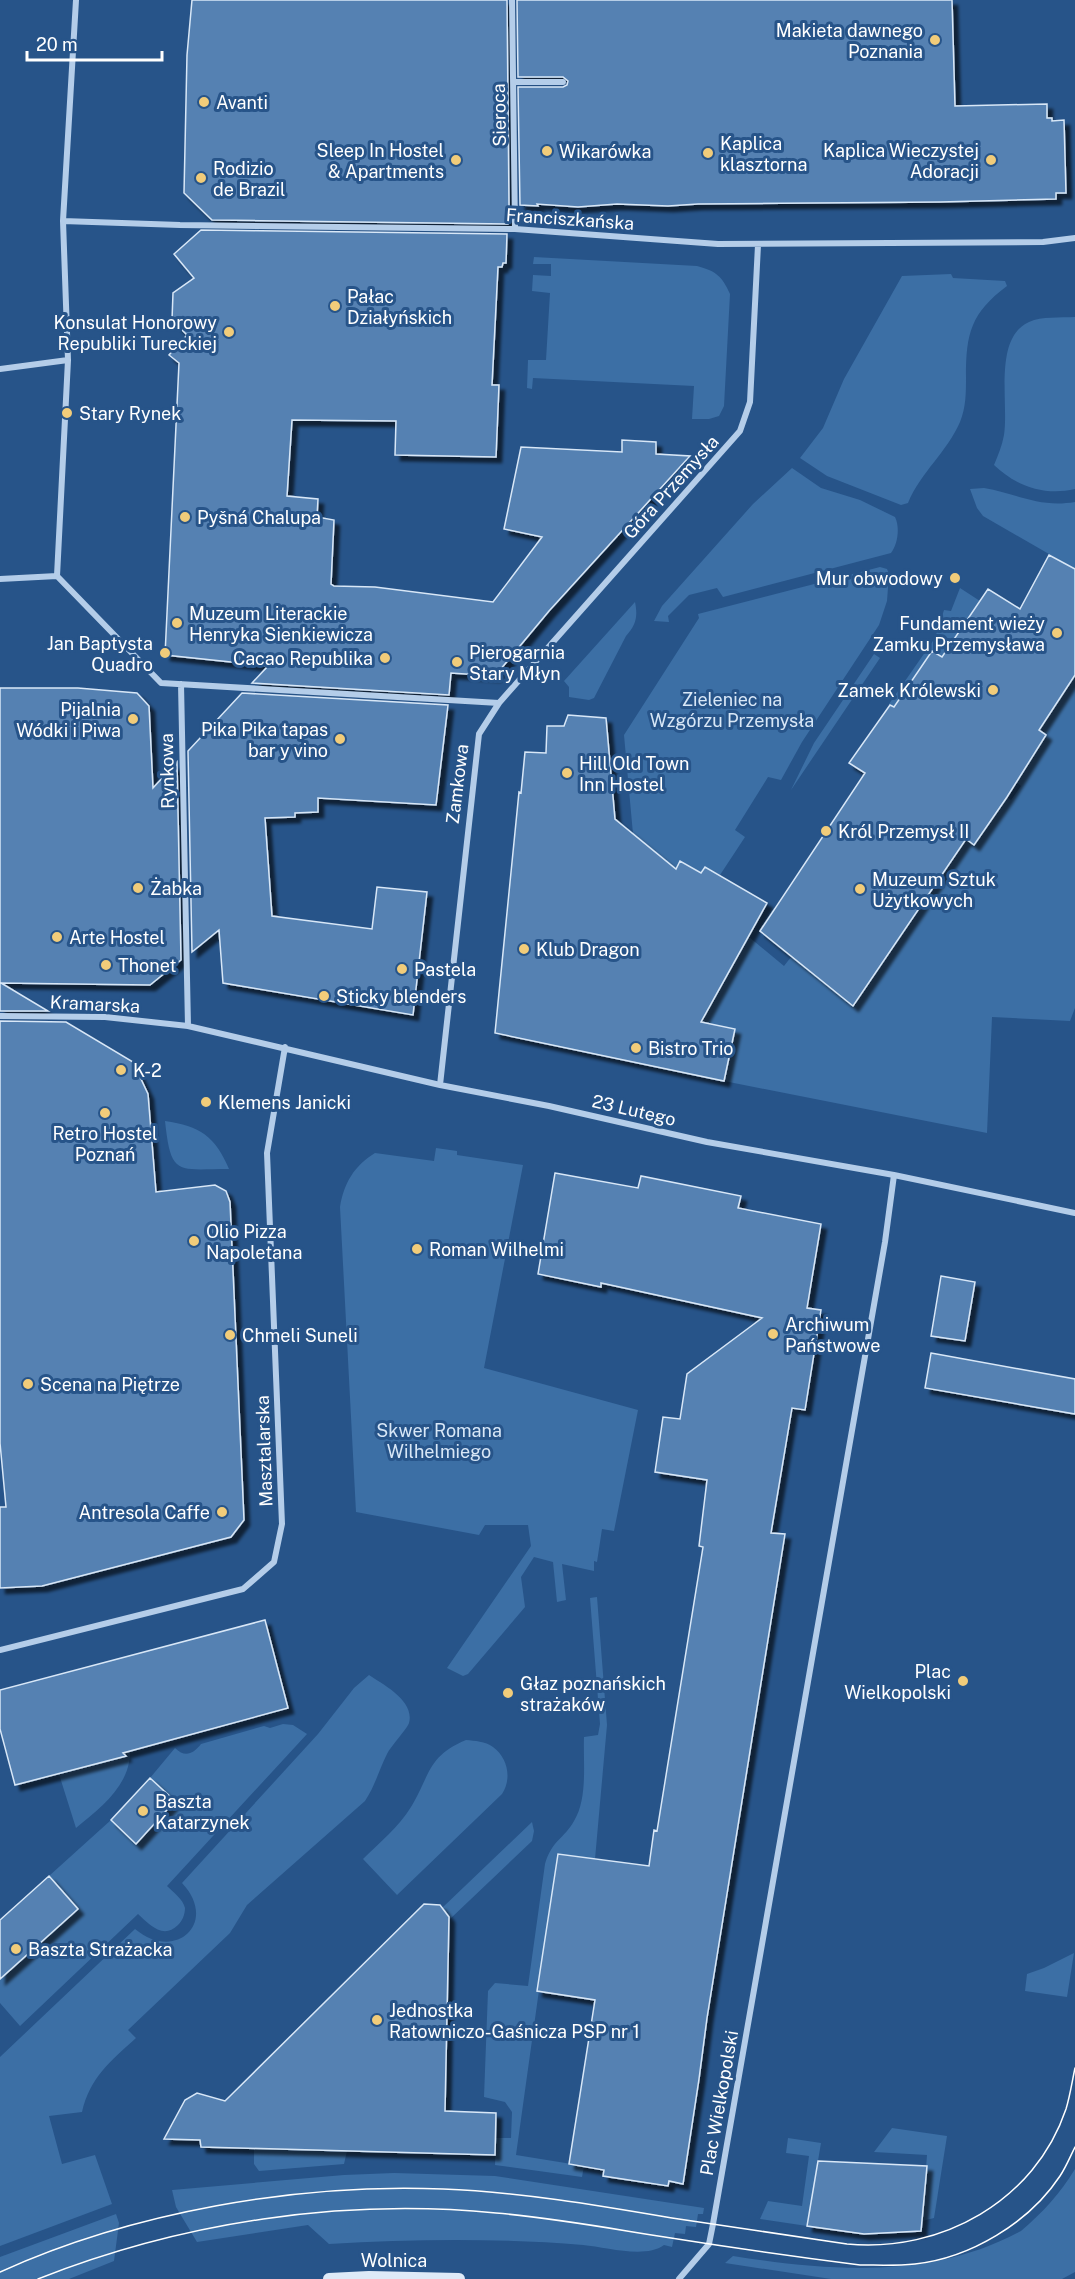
<svg xmlns="http://www.w3.org/2000/svg" width="1075" height="2279" viewBox="0 0 1075 2279" font-family="'Public Sans',sans-serif">
  <style>
    .green { fill: #3c6fa5 }
    .building { fill: #5481b2; stroke: #d8e7f7; stroke-width: 1.5; filter: url(#shadow) }
    .lines { fill: none; stroke-linecap: round; stroke-linejoin: round }
    .street { stroke: #b4cde9; stroke-width: 6 }
    .secondary { stroke: #deeaf8; stroke-width: 12 }
    .tram { stroke: #fff; stroke-width: 1.5 }
    .poi-dot { fill: #f1cc7a; stroke: #275489; stroke-width: 2 }
    .labels { text-anchor: middle; dominant-baseline: central; stroke-width: 6; stroke-linejoin: round; paint-order: stroke }
    .poi-label { font-size: 18px; fill: #fff; stroke: #275489; text-anchor: start }
    .street-label { font-size: 18px; fill: #fff; stroke: #275489 }
    .park-label { font-size: 18px; fill: #d8e7f7; stroke: #275489 }
  </style>
  <defs>
    <filter id="shadow"><feDropShadow dx="5.5" dy="5.5" stdDeviation="1.5" flood-color="#0009"/></filter>
  </defs>
  <rect width="100%" height="100%" fill="#275489"/>
  <path class="green" d="M534,257L697,266C716,271 722,276 730,294L724,406L719,416L709,419H692L694,386L533,378L532,389L527,388L528,360H546L550,293L532,291L533,275L551,276V264H533Z
    M951,274L953,278L1005,281L1007,286C971,313 966,333 966,377C966,393 966,407 960,422C947,452 921,472 908,503L901,505L827,476L800,458L823,428L844,379L902,276Z
    M1075,317V489C1044,496 1016,486 994,465C998,455 1002,446 1004,435C1009,403 993,338 1029,322C1042,316 1060,318 1075,317Z
    M792,468L821,488L860,500L895,517C900,527 898,544 891,553L723,597L717,588L689,595L668,616L669,622L654,621L662,606L753,504Z
    M984,488C1018,494 1039,508 1075,502V569L983,516L977,508L970,489Z
    M880,567L887,569L889,574L887,601L879,625L802,742L781,780L768,777L735,830L745,837L720,875L706,867L700,875L681,862L676,869L633,834L624,735L699,618L698,614Z
    M960,588L980,601L942,657L932,651L919,670L904,715L889,704L935,638L944,610L951,611Z
    M635,602C638,617 636,625 626,636L594,698L589,700L569,697V687L564,681Z
    M874,654L880,658L791,790L814,743Z
    M1075,675V1008L1070,1021L992,1017L987,1133L724,1081L735,1029L607,1003L743,932L784,966L791,957L853,1006L966,839L974,844L998,791L1011,800L1021,786L1008,775Z
    M165,1121C200,1126 215,1136 229,1169C177,1169 171,1177 165,1121Z
    M436,1148L457,1151V1155L523,1165L484,1368L638,1410L614,1531L602,1529L597,1562L594,1561V1571L562,1564L566,1600L557,1602L553,1562L534,1557L521,1577L525,1607L468,1674L463,1676L447,1668L531,1546L528,1525H485L479,1535L356,1512L340,1207C344,1183 354,1166 375,1153L434,1161Z
    M597,1597L607,1725L595,1859L558,1854L516,2155L584,2166L582,2177L495,2165L496,2138H511L512,2112L505,2102L484,2097L488,1991L495,1983L528,1986L545,1864C552,1840 564,1839 574,1821C588,1798 583,1763 584,1737L598,1735L600,1724L590,1598Z
    M369,1675C384,1685 415,1701 409,1723C407,1729 391,1746 387,1754C379,1770 375,1786 365,1801L247,1905L230,1933L128,2030L136,2038C111,2061 90,2077 82,2112L49,2116L62,2164L95,2155L112,2204L0,2246V2057L135,1929C176,1963 219,1922 182,1883L318,1734L354,1688Z
    M283,1724L293,1725L307,1734L167,1886C173,1892 183,1899 185,1908C185,1915 182,1921 178,1925C163,1940 149,1924 138,1914L20,2026L0,2003V1979L77,1910L49,1876L111,1820L136,1844L175,1801L150,1778L175,1748C185,1758 193,1754 201,1744L264,1726L270,1728Z
    M466,1740C475,1741 485,1741 493,1747C508,1758 512,1779 502,1794L397,1895L363,1859C379,1843 399,1827 411,1807C430,1776 427,1756 466,1740Z
    M130,1752C130,1786 100,1808 76,1828L58,1771Z
    M532,1822L534,1831L532,1841L450,1919H448L442,1908Z
    M1074,1953L1067,1997L1025,1991L1027,1974L1044,1968Z
    M892,2128L947,2136L934,2218L922,2221L927,2155L874,2152Z
    M788,2138L821,2143L807,2226L760,2219L768,2201L802,2206L809,2156L786,2153Z
    M254,2148L347,2151L344,2164L259,2171L254,2164Z
    M1075,2169V2272L1062,2279H831L725,2263L733,2256C834,2272 933,2279 1021,2231C1043,2212 1060,2194 1075,2169Z
    M394,2173L495,2176L704,2208L703,2214H698L696,2227L686,2226L685,2234L675,2233L672,2247L664,2245C645,2259 606,2247 583,2245C499,2238 414,2239 329,2244L308,2225L197,2242L176,2207L172,2190L344,2175Z
    M116,2214L119,2223L114,2261L69,2279H0V2257Z"/>
  <path class="building" d="M192,0H507L509,205L508,224L212,220L184,193L187,55Z
    M517,0H952L955,106L1047,104V118H1052V121L1064,120L1066,193H1056V199L940,202L698,204L668,206L617,204L578,207L537,204L538,206L520,205L518,87H563L567,85L568,81L563,77H518Z
    M201,230L507,234L506,263H503L502,267H498L492,385H499L496,457L395,455L396,421L292,420L287,496L318,499L317,517L334,520L331,584L334,586L375,587L493,602L542,537L504,529L521,447L622,452V440L656,442V454L690,456L549,611L495,676L451,673L449,695L252,683L268,666L165,655L179,363L169,355L187,335L172,320L173,293L194,278L174,254Z
    M1049,555L1075,569V675L1039,730L1046,735L1007,797L974,845L966,839L853,1006L760,931L865,773L849,763L890,705L894,707L932,651L942,657L988,589L1020,609Z
    M0,688H78L137,693L149,706L153,788L177,762L181,960L150,985L1,983L48,1011H0Z
    M242,693L448,705L436,805L318,798V812L295,813V817L265,818L272,916L372,929L377,887L427,892L413,1015L223,983L219,930L192,952L188,751Z
    M568,715L606,718L615,819L676,869L680,861L701,873L705,867L767,903L701,1022L735,1029L724,1081L495,1033L519,792L521,793L525,752L546,753L547,726H564Z
    M0,1021L66,1022L133,1062L148,1094L156,1192L215,1185L226,1191L230,1202L244,1520L231,1537L42,1586L0,1588V1507H6L0,1443Z
    M555,1173L638,1188L641,1176L741,1196L738,1208L821,1224L807,1308L821,1310L805,1410L792,1408L771,1533L785,1534L707,2018L699,2079L683,2184L669,2181L668,2186L603,2176L604,2170L569,2164L595,2000L537,1991L558,1854L649,1866L654,1830L657,1831L703,1547L699,1546L707,1480L655,1472L663,1417L680,1419L687,1374L762,1318L601,1283V1287L538,1274Z
    M941,1276L975,1282L965,1341L931,1336Z
    M931,1353L1075,1379V1414L925,1388Z
    M265,1620L288,1708L123,1753L126,1756L15,1785L0,1729V1690Z
    M150,1778L175,1801L136,1844L111,1820Z
    M49,1876L78,1909L0,1979V1920Z
    M424,1904L440,1905L449,1917L445,2111L496,2113L495,2155L201,2147L200,2140L164,2139L185,2100L197,2093L225,2101Z
    M818,2161L927,2166L921,2231L864,2234L807,2226Z"/>
  <g class="lines">
    <path class="street" d="M512,0L515,229
      M514,82H563
      M63,221L180,225L515,229L718,244L1043,242L1075,238
      M0,369L68,360
      M57,576L161,683L499,703
      M0,579L57,576L68,360L63,221L76,0
      M181,684L188,1026
      M0,1016L105,1017L188,1026L440,1085L549,1106L707,1142L894,1175L1075,1213
      M440,1085L479,734L499,703L740,431L750,402L758,245
      M0,1650L243,1589L274,1562L282,1524L267,1153L285,1047
      M679,2279L709,2244L713,2224L885,1242L894,1175"/>
    <path class="secondary" d="M329,2279L369,2277L459,2279"/>
    <path class="tram" d="M0,2272C132,2212 298,2183 443,2189C520,2192 596,2205 672,2218C730,2227 789,2235 847,2244C941,2253 1035,2201 1066,2109C1070,2096 1072,2082 1075,2068
      M38,2279C182,2222 342,2198 496,2213C555,2218 613,2229 671,2238C734,2248 797,2257 860,2265C878,2265 896,2266 915,2264C970,2258 1029,2223 1060,2176C1066,2167 1070,2157 1075,2147"/>
  </g>
  <g class="poi-dot">
    <circle cx="935" cy="40" r="6"/>
    <circle cx="204" cy="102" r="6"/>
    <circle cx="547" cy="151" r="6"/>
    <circle cx="708" cy="153" r="6"/>
    <circle cx="456" cy="160" r="6"/>
    <circle cx="991" cy="160" r="6"/>
    <circle cx="201" cy="178" r="6"/>
    <circle cx="335" cy="306" r="6"/>
    <circle cx="229" cy="332" r="6"/>
    <circle cx="67" cy="413" r="6"/>
    <circle cx="185" cy="517" r="6"/>
    <circle cx="955" cy="578" r="6"/>
    <circle cx="177" cy="623" r="6"/>
    <circle cx="1057" cy="633" r="6"/>
    <circle cx="165" cy="653" r="6"/>
    <circle cx="385" cy="658" r="6"/>
    <circle cx="457" cy="662" r="6"/>
    <circle cx="993" cy="690" r="6"/>
    <circle cx="133" cy="719" r="6"/>
    <circle cx="340" cy="739" r="6"/>
    <circle cx="567" cy="773" r="6"/>
    <circle cx="826" cy="831" r="6"/>
    <circle cx="138" cy="888" r="6"/>
    <circle cx="860" cy="889" r="6"/>
    <circle cx="57" cy="937" r="6"/>
    <circle cx="524" cy="949" r="6"/>
    <circle cx="106" cy="965" r="6"/>
    <circle cx="402" cy="969" r="6"/>
    <circle cx="324" cy="996" r="6"/>
    <circle cx="636" cy="1048" r="6"/>
    <circle cx="121" cy="1070" r="6"/>
    <circle cx="206" cy="1102" r="6"/>
    <circle cx="105" cy="1113" r="6"/>
    <circle cx="194" cy="1241" r="6"/>
    <circle cx="417" cy="1249" r="6"/>
    <circle cx="773" cy="1334" r="6"/>
    <circle cx="230" cy="1335" r="6"/>
    <circle cx="28" cy="1384" r="6"/>
    <circle cx="222" cy="1512" r="6"/>
    <circle cx="963" cy="1681" r="6"/>
    <circle cx="508" cy="1693" r="6"/>
    <circle cx="143" cy="1811" r="6"/>
    <circle cx="16" cy="1949" r="6"/>
    <circle cx="377" cy="2020" r="6"/>
  </g>
  <g class="labels">
    <g class="poi-label">
      <text x="923" y="30" text-anchor="end">Makieta dawnego<tspan x="923" dy="21">Poznania</tspan></text>
      <text x="216" y="102">Avanti</text>
      <text x="720" y="143">Kaplica<tspan x="720" dy="21">klasztorna</tspan></text>
      <text x="444" y="150" text-anchor="end">Sleep In Hostel<tspan x="444" dy="21">&amp; Apartments</tspan></text>
      <text x="979" y="150" text-anchor="end">Kaplica Wieczystej<tspan x="979" dy="21">Adoracji</tspan></text>
      <text x="559" y="151">Wikarówka</text>
      <text x="213" y="168">Rodizio<tspan x="213" dy="21">de Brazil</tspan></text>
      <text x="347" y="296">Pałac<tspan x="347" dy="21">Działyńskich</tspan></text>
      <text x="217" y="322" text-anchor="end">Konsulat Honorowy<tspan x="217" dy="21">Republiki Tureckiej</tspan></text>
      <text x="79" y="413">Stary Rynek</text>
      <text x="197" y="517">Pyšná Chalupa</text>
      <text x="943" y="578" text-anchor="end">Mur obwodowy</text>
      <text x="189" y="613">Muzeum Literackie<tspan x="189" dy="21">Henryka Sienkiewicza</tspan></text>
      <text x="1045" y="623" text-anchor="end">Fundament wieży<tspan x="1045" dy="21">Zamku Przemysława</tspan></text>
      <text x="153" y="643" text-anchor="end">Jan Baptysta<tspan x="153" dy="21">Quadro</tspan></text>
      <text x="469" y="652">Pierogarnia<tspan x="469" dy="21">Stary Młyn</tspan></text>
      <text x="373" y="658" text-anchor="end">Cacao Republika</text>
      <text x="981" y="690" text-anchor="end">Zamek Królewski</text>
      <text x="121" y="709" text-anchor="end">Pijalnia<tspan x="121" dy="21">Wódki i Piwa</tspan></text>
      <text x="328" y="729" text-anchor="end">Pika Pika tapas<tspan x="328" dy="21">bar y vino</tspan></text>
      <text x="579" y="763">Hill Old Town<tspan x="579" dy="21">Inn Hostel</tspan></text>
      <text x="838" y="831">Król Przemysł II</text>
      <text x="872" y="879">Muzeum Sztuk<tspan x="872" dy="21">Użytkowych</tspan></text>
      <text x="150" y="888">Żabka</text>
      <text x="69" y="937">Arte Hostel</text>
      <text x="536" y="949">Klub Dragon</text>
      <text x="118" y="965">Thonet</text>
      <text x="414" y="969">Pastela</text>
      <text x="336" y="996">Sticky blenders</text>
      <text x="648" y="1048">Bistro Trio</text>
      <text x="133" y="1070">K-2</text>
      <text x="218" y="1102">Klemens Janicki</text>
      <text x="105" y="1133" text-anchor="middle">Retro Hostel<tspan x="105" dy="21">Poznań</tspan></text>
      <text x="206" y="1231">Olio Pizza<tspan x="206" dy="21">Napoletana</tspan></text>
      <text x="429" y="1249">Roman Wilhelmi</text>
      <text x="785" y="1324">Archiwum<tspan x="785" dy="21">Państwowe</tspan></text>
      <text x="242" y="1335">Chmeli Suneli</text>
      <text x="40" y="1384">Scena na Piętrze</text>
      <text x="210" y="1512" text-anchor="end">Antresola Caffe</text>
      <text x="951" y="1671" text-anchor="end">Plac<tspan x="951" dy="21">Wielkopolski</tspan></text>
      <text x="520" y="1683">Głaz poznańskich<tspan x="520" dy="21">strażaków</tspan></text>
      <text x="155" y="1801">Baszta<tspan x="155" dy="21">Katarzynek</tspan></text>
      <text x="28" y="1949">Baszta Strażacka</text>
      <text x="389" y="2010">Jednostka<tspan x="389" dy="21">Ratowniczo-Gaśnicza PSP nr 1</tspan></text>
    </g>
    <g class="street-label">
      <text transform="translate(499 115) rotate(-91)">Sieroca</text>
      <text transform="translate(570 219) rotate(4)">Franciszkańska</text>
      <text transform="translate(671 487) rotate(-48)">Góra Przemysła</text>
      <text transform="translate(167 771) rotate(-91)">Rynkowa</text>
      <text transform="translate(457 784) rotate(-83)">Zamkowa</text>
      <text transform="translate(95 1004) rotate(3)">Kramarska</text>
      <text transform="translate(634 1110) rotate(13)">23 Lutego</text>
      <text transform="translate(264 1451) rotate(-92)">Masztalarska</text>
      <text transform="translate(719 2103) rotate(-80)">Plac Wielkopolski</text>
      <text x="394" y="2260">Wolnica</text>
    </g>
    <g class="park-label">
      <text x="732" y="699">Zieleniec na<tspan x="732" dy="21">Wzgórzu Przemysła</tspan></text>
      <text x="439" y="1430">Skwer Romana<tspan x="439" dy="21">Wilhelmiego</tspan></text>
    </g>
  </g>
  <path d="M27 51v9h135v-9" fill="none" stroke="#ffffff" stroke-width="3"/>
  <text x="36" y="51" font-size="18" fill="#ffffff" stroke="#275489" stroke-width="4.5" paint-order="stroke">20 m</text>
</svg>
